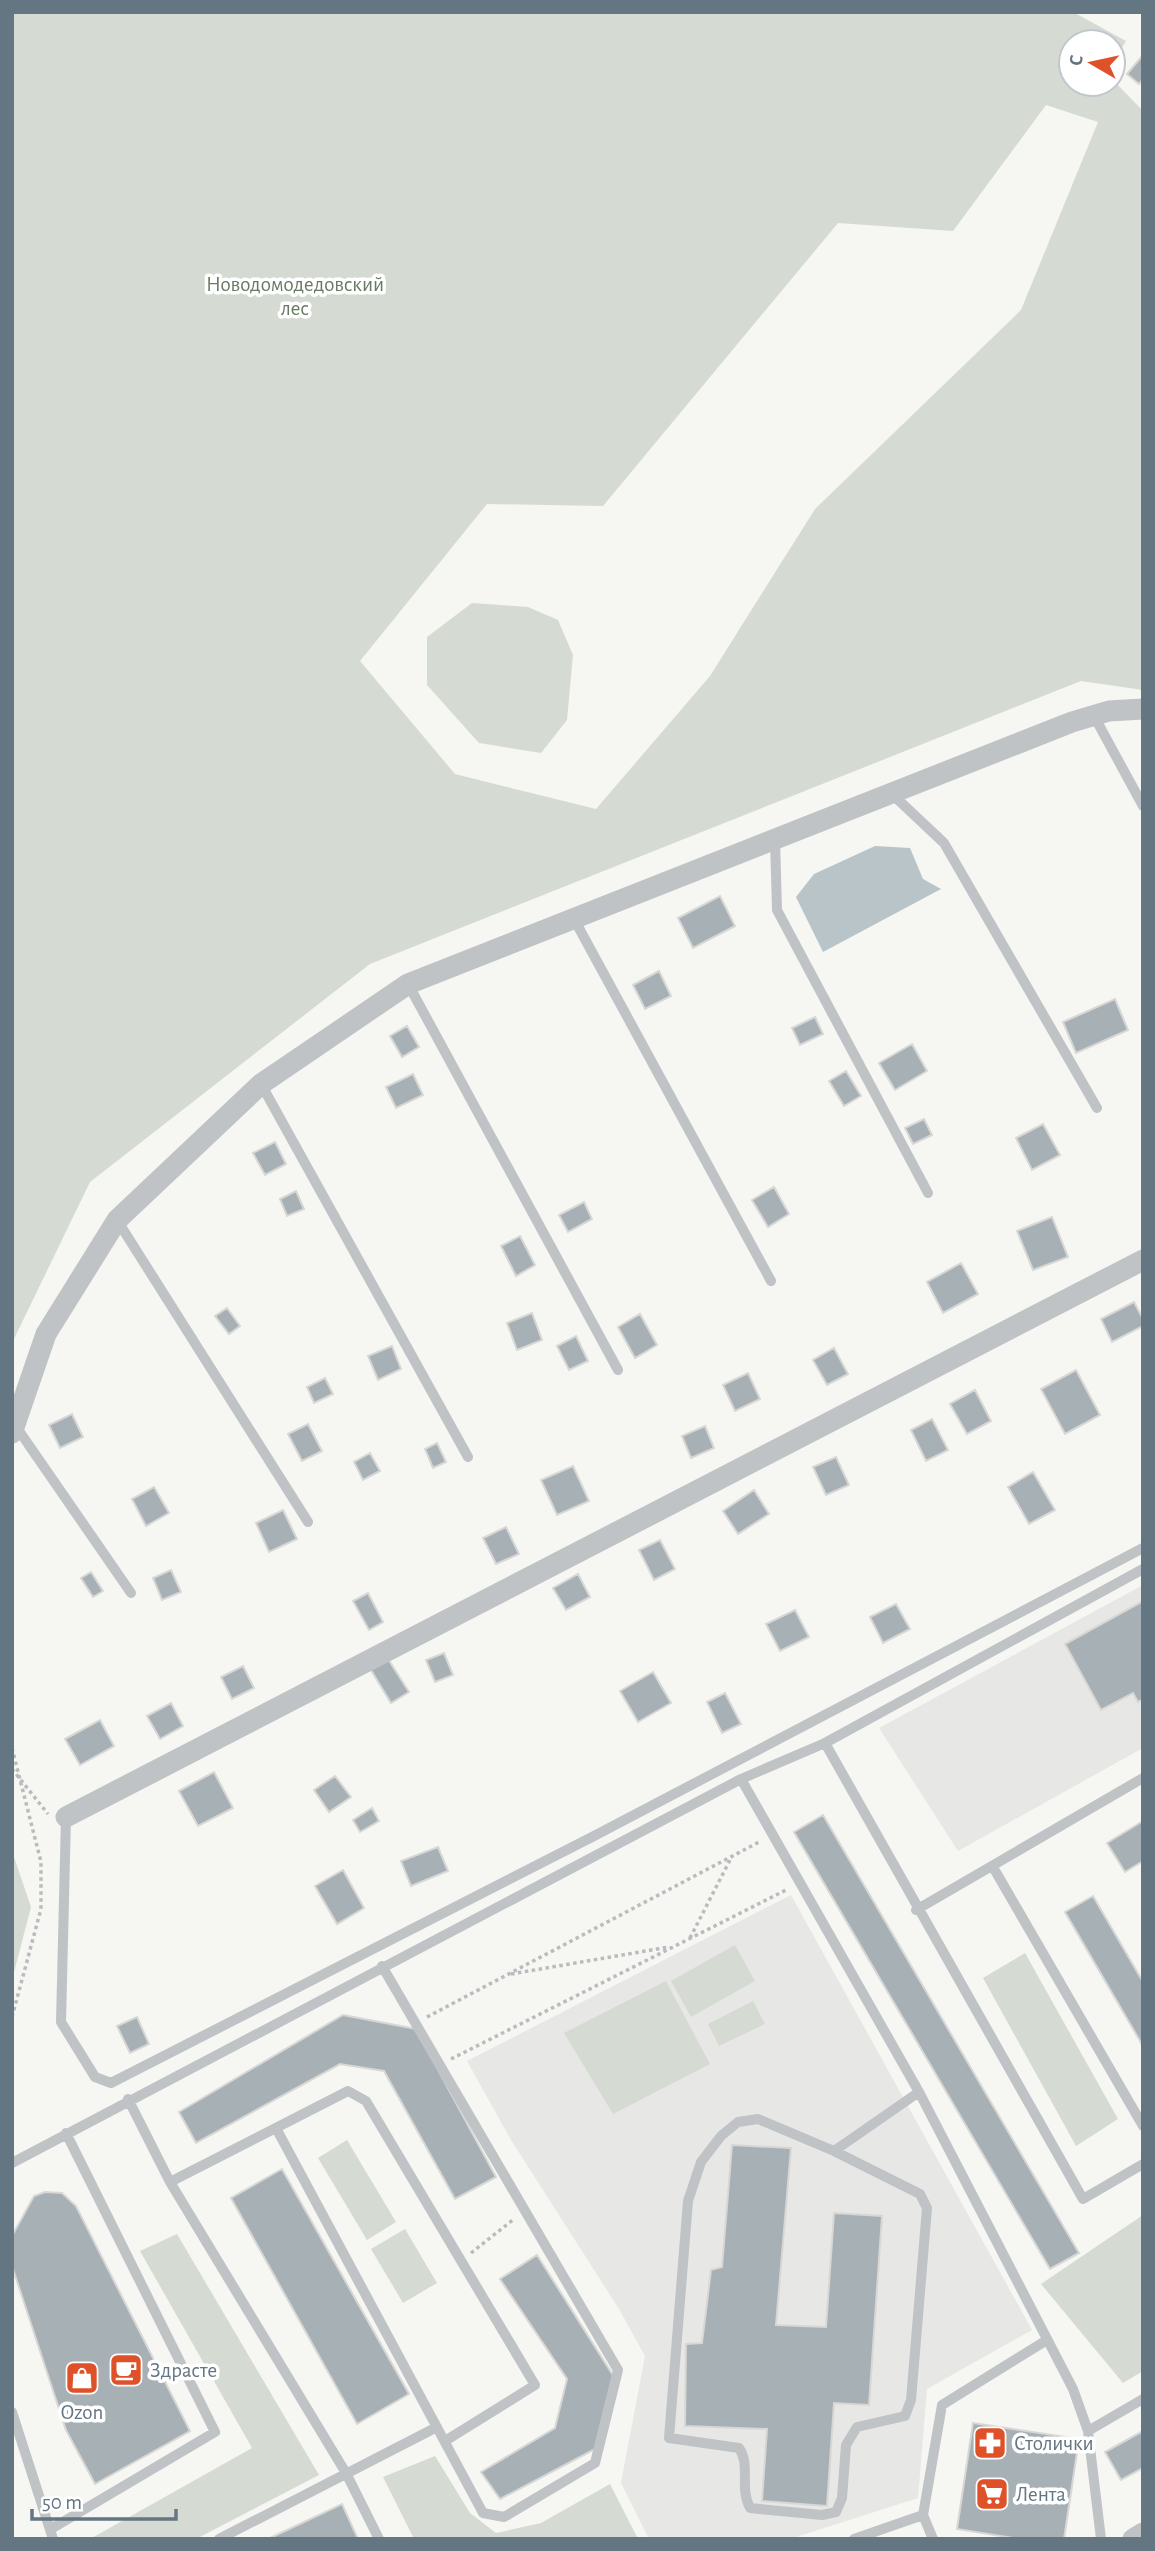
<svg xmlns="http://www.w3.org/2000/svg" width="1155" height="2551" viewBox="0 0 1155 2551" font-family="'Alegreya Sans',sans-serif">
  <style>
    .built { fill: #e7e7e6 }
    .green { fill: #d5dbd2; fill-rule: evenodd }
    .water { fill: #b9c4c9 }
    .building { fill: #a7b0b5; stroke: #d7d7d5; stroke-width: 2 }
    .lines { fill: none; stroke-linecap: round; stroke-linejoin: round }
    .path { stroke: #b9bcbe; stroke-width: 3.5; stroke-dasharray: 3.5 3.5; stroke-linecap: butt }
    .service { stroke: #bfc3c6; stroke-width: 10 }
    .minor { stroke: #bfc3c6; stroke-width: 21 }
    .labels { text-anchor: middle; dominant-baseline: central; stroke-width: 7; stroke-linejoin: round; paint-order: stroke }
    .park-label { font-size: 21px; fill: #697a64; stroke: #fff }
    .poi-label { font-size: 21px; fill: #657683; stroke: #fff; text-anchor: start }
  </style>
  <rect width="100%" height="100%" fill="#f6f6f2"/>
  <path class="built" d="M1143,1585V1748L958,1851L879,1728Z
    M791,1895L1032,2330L927,2389L918,2498L790,2539H649L621,2483L645,2356L619,2309L511,2140L467,2061Z"/>
  <path class="green" d="M12,12H1073L1126,41L1113,63V42H1071V84H1113V80L1143,111V690L1081,681L370,964L90,1182L12,1343ZM1046,105L1098,122L1021,310L815,509L710,676L596,809L455,774L360,661L487,504L603,506L838,223L953,231Z
    M472,603L528,607L558,620L573,655L567,720L541,753L479,743L427,685V637Z
    M12,1851L31,1907L12,1980Z
    M735,1945L755,1981L691,2017L671,1981Z
    M1025,1953L1118,2119L1076,2146L983,1978Z
    M666,1981L710,2064L613,2114L564,2033Z
    M753,2001L765,2024L719,2046L708,2024Z
    M347,2140L396,2222L367,2240L318,2158Z
    M1143,2215V2371L1123,2383L1041,2284Z
    M405,2229L437,2283L403,2303L371,2249Z
    M177,2234L319,2475L196,2539H90L252,2448L140,2251Z
    M435,2456L470,2513L496,2533L541,2523L610,2484L638,2539H414L383,2477Z"/>
  <path class="water" d="M875,846L910,848L923,879L941,889L823,952L796,897L814,874Z"/>
  <path class="building" d="M1143,55V79L1139,84L1127,74Z
    M720,896L735,926L693,948L678,918Z
    M659,971L671,996L645,1009L633,985Z
    M1115,999L1128,1030L1076,1053L1063,1022Z
    M815,1017L823,1034L800,1045L792,1028Z
    M407,1026L419,1047L402,1057L390,1036Z
    M912,1044L927,1071L895,1090L879,1063Z
    M846,1071L861,1096L844,1106L829,1081Z
    M413,1074L423,1095L396,1108L386,1087Z
    M924,1119L932,1135L913,1144L905,1128Z
    M1043,1124L1060,1155L1032,1170L1016,1138Z
    M275,1142L286,1164L265,1175L253,1153Z
    M774,1187L789,1214L768,1227L752,1200Z
    M296,1191L304,1209L287,1216L280,1199Z
    M584,1202L592,1219L568,1232L559,1215Z
    M1052,1217L1068,1257L1033,1270L1017,1231Z
    M520,1236L535,1265L516,1276L501,1246Z
    M961,1263L978,1294L943,1313L927,1282Z
    M1134,1302L1143,1319V1326L1112,1342L1101,1319Z
    M227,1308L240,1326L229,1334L215,1316Z
    M532,1313L542,1340L517,1350L507,1323Z
    M640,1314L657,1345L635,1358L618,1327Z
    M576,1336L588,1361L569,1370L557,1346Z
    M392,1346L401,1369L378,1380L368,1356Z
    M834,1348L848,1374L827,1385L813,1360Z
    M1076,1370L1100,1415L1065,1434L1041,1389Z
    M748,1373L760,1399L735,1411L723,1385Z
    M325,1378L333,1394L314,1403L307,1387Z
    M975,1390L991,1421L967,1434L950,1404Z
    M72,1414L83,1437L60,1448L49,1425Z
    M932,1419L948,1450L926,1461L911,1430Z
    M308,1424L322,1451L302,1461L288,1434Z
    M705,1426L714,1448L691,1458L682,1436Z
    M437,1443L446,1462L433,1468L425,1449Z
    M370,1453L380,1471L363,1480L354,1462Z
    M836,1457L849,1485L826,1495L813,1467Z
    M573,1466L589,1501L557,1515L541,1480Z
    M1033,1472L1055,1510L1029,1524L1008,1487Z
    M154,1487L169,1513L146,1526L132,1499Z
    M754,1490L769,1514L738,1534L723,1511Z
    M283,1510L297,1539L269,1552L256,1523Z
    M506,1527L519,1554L496,1564L483,1538Z
    M660,1540L675,1569L654,1580L639,1550Z
    M171,1570L181,1592L162,1600L153,1578Z
    M91,1572L103,1591L93,1597L81,1578Z
    M578,1574L590,1597L566,1610L553,1588Z
    M368,1593L383,1622L369,1630L353,1601Z
    M1143,1601V1699L1138,1702L1133,1693L1101,1710L1065,1644Z
    M896,1604L910,1629L883,1643L870,1617Z
    M795,1610L809,1637L780,1651L766,1624Z
    M444,1653L453,1675L435,1682L426,1660Z
    M388,1659L409,1692L391,1703L371,1670Z
    M243,1666L254,1688L232,1699L221,1677Z
    M653,1672L671,1703L638,1722L620,1691Z
    M725,1693L741,1724L722,1733L707,1702Z
    M171,1703L183,1726L160,1739L147,1716Z
    M100,1720L114,1746L80,1765L65,1739Z
    M214,1772L233,1808L198,1826L179,1791Z
    M335,1776L351,1797L329,1812L314,1790Z
    M372,1808L379,1821L360,1832L353,1820Z
    M823,1815L1079,2253L1050,2269L794,1832Z
    M1143,1821V1861L1125,1872L1107,1843Z
    M438,1847L448,1871L411,1886L401,1861Z
    M343,1870L364,1908L337,1924L315,1886Z
    M1093,1896L1143,1982V2046L1065,1912Z
    M343,2015L416,2029L496,2177L455,2199L384,2071L340,2064L196,2143L179,2112Z
    M137,2017L149,2044L130,2053L117,2026Z
    M732,2145L791,2148L776,2325L826,2327L834,2213L882,2216L869,2405L834,2403L827,2506L762,2501L767,2429L685,2426L686,2344L702,2343L711,2270L722,2267Z
    M282,2169L409,2394L357,2424L231,2198Z
    M45,2192L62,2193L76,2206L190,2431L95,2484L66,2430L12,2266V2236L34,2196Z
    M537,2255L614,2377L597,2448L500,2499L481,2472L555,2428L567,2379L500,2279Z
    M973,2423L1079,2439L1064,2539H1020L957,2529Z
    M1143,2431V2468L1121,2480L1105,2452Z
    M342,2504L358,2539H268Z"/>
  <g class="lines">
    <path class="path" d="M12,1748L41,1862V1909L12,2017
      M12,1769L48,1814
      M690,1938L731,1858
      M511,1974L669,1947
      M427,2017L761,1841
      M451,2059L788,1889
      M471,2253L514,2219"/>
    <path class="service" d="M1094,716L1143,806
      M892,794L944,843L1097,1108
      M775,840L777,910L928,1193
      M574,919L771,1281
      M408,984L618,1370
      M261,1084L468,1457
      M117,1220L308,1522
      M15,1425L131,1593
      M825,1743L1083,2199L1143,2164
      M741,1779L919,2092L1073,2389L1088,2431L1101,2539
      M66,1817L61,2022L95,2077L111,2083L594,1836L1143,1548
      M993,1867L1143,2126
      M916,1910L1143,1778
      M128,2099L170,2182L348,2091L366,2101L535,2385L445,2441
      M276,2128L483,2513L504,2517L595,2463L618,2370L382,1966
      M834,2151L758,2119L738,2122L721,2136L701,2162L688,2201L669,2438L739,2448C751,2465 739,2487 750,2508L822,2515L836,2512L842,2498L846,2445L857,2427L905,2416L911,2400L927,2208L920,2194L834,2151L919,2092
      M12,2163L741,1779L825,1743L1143,1569
      M170,2182L346,2473L379,2539
      M12,2412L53,2539
      M1088,2431L1143,2399
      M923,2515L942,2405L1047,2340
      M51,2529L215,2432L66,2133
      M219,2539L437,2427
      M854,2539L923,2515L933,2539"/>
    <path class="minor" d="M12,1433L46,1334L117,1220L261,1084L408,984L1072,722L1109,711L1143,709
      M66,1817L1143,1260
      M1133,2539L1143,2533"/>
  </g>
  <defs>
    <symbol id="cafe-square" viewBox="-11 -11 22 22"><rect x="-9" y="-9" width="18" height="18" rx="4" fill="#df5129" stroke="#fff"/><path d="M-5.5-4.5H6V0H3Q3 3.5 0 3.5H-2.5Q-5.5 3.5-5.5 0ZM3-3.2v2h1.7v-2ZM-6 4.5H4V6H-6Z" fill="#fff"/></symbol>
    <symbol id="shop-square" viewBox="-11 -11 22 22"><rect x="-9" y="-9" width="18" height="18" rx="4" fill="#df5129" stroke="#fff"/><path d="M-5-2.5h2.3a2.7 3.5 0 0 1 5.4 0H5L5.5 6h-11ZM-1.5-2.5h3a1.5 2.3 0 0 0-3 0Z" fill="#fff"/></symbol>
    <symbol id="pharmacy-square" viewBox="-11 -11 22 22"><rect x="-9" y="-9" width="18" height="18" rx="4" fill="#df5129" stroke="#fff"/><path d="M-2-6h4v4h4v4h-4v4h-4v-4h-4v-4h4Z" fill="#fff"/></symbol>
    <symbol id="supermarket-square" viewBox="-11 -11 22 22"><rect x="-9" y="-9" width="18" height="18" rx="4" fill="#df5129" stroke="#fff"/><path d="M-6-5.5h2.5l.6 2H6L4.5 2H-2.5L-4.4-4H-6ZM-1.5 3.2a1.3 1.3 0 1 0 .1 0ZM3 3.2a1.3 1.3 0 1 0 .1 0Z" fill="#fff"/></symbol>
  </defs>
  <g fill-rule="evenodd">
    <use href="#cafe-square" x="107" y="2351" width="38" height="38"/>
    <use href="#shop-square" x="63" y="2359" width="38" height="38"/>
    <use href="#pharmacy-square" x="971" y="2424" width="38" height="38"/>
    <use href="#supermarket-square" x="973" y="2475" width="38" height="38"/>
  </g>
  <g class="labels">
    <g class="park-label">
      <text x="295" y="284">Новодомодедовский<tspan x="295" dy="24">лес</tspan></text>
    </g>
    <g class="poi-label">
      <text x="150" y="2370">Здрасте</text>
      <text x="82" y="2412" text-anchor="middle">Ozon</text>
      <text x="1014" y="2443">Столички</text>
      <text x="1016" y="2494">Лента</text>
    </g>
  </g>
  <rect width="1155" height="2551" fill="none" stroke="#657683" stroke-width="28"/>
  <g transform="translate(1092 63) rotate(279)"><circle r="33" fill="#ffffff" stroke="#c1c8cd" stroke-width="2"/>
  <path d="M0-5L12 26L0 18L-12 26Z" fill="#df5129"/>
  <text y="-10" font-size="19" font-weight="bold" text-anchor="middle" fill="#657683">С</text>
  </g>
  <path d="M32 2509v10h144v-10" fill="none" stroke="#657683" stroke-width="3.5"/>
  <text x="42" y="2509" font-size="21" fill="#657683" stroke="#ffffff" stroke-width="5" paint-order="stroke">50 m</text>
</svg>
